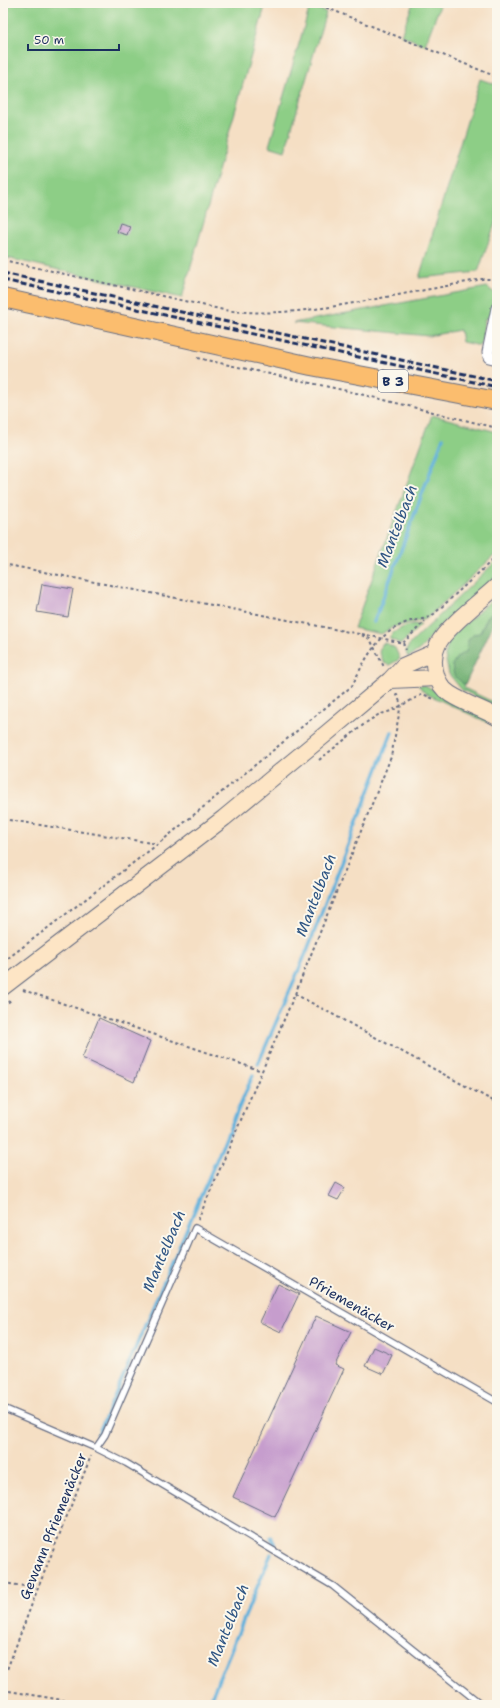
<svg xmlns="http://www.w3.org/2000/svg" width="500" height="1708" viewBox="0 0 500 1708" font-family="'Shantell Sans',sans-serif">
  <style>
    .green { fill: #8dce86; stroke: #547e72 }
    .forest { fill: #72b173; stroke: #467068 }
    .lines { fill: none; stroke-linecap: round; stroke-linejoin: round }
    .stream { stroke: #61b1dc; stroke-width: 3.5 }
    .building { fill: #c69dcd }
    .lane-casing { stroke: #676d82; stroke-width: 8 }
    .street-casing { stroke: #676d82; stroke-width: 13 }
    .secondary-casing { stroke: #676d82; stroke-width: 18 }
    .primary-casing { stroke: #676d82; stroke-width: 20 }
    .path { stroke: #676d82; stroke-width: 2; stroke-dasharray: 3 3; stroke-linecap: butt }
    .lane { stroke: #fff; stroke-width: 5.5 }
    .street { stroke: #fff; stroke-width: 11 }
    .secondary { stroke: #fde5c5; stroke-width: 16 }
    .primary { stroke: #fbbd6e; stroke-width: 18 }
    .rail { stroke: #1b2f5e; stroke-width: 3; stroke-dasharray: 6 3; stroke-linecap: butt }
    .labels { text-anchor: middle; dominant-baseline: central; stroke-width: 4; stroke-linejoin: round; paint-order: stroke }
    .shield { fill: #fbf7ec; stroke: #5e6b89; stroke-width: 1 }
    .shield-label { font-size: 13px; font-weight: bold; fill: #1b2f5e }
    .street-label { font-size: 14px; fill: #1b2f5e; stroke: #fbf7ec }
    .water-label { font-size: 15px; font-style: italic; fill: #305684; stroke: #fbf7ec }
  </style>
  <rect width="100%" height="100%" fill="#fbf7ec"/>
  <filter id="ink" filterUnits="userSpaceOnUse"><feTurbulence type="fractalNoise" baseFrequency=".025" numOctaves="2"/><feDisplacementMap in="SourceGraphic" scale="8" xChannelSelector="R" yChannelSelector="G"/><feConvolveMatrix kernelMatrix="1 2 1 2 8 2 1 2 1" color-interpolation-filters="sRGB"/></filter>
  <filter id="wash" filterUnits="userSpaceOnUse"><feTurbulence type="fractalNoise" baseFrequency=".012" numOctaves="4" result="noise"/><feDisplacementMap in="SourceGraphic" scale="16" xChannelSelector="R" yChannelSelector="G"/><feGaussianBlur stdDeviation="0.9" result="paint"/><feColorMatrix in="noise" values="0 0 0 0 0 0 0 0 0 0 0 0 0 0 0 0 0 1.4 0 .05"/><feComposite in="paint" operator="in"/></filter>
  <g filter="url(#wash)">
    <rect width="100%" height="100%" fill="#f5dfc4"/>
    <path class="green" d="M3,3H266L182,298L3,257Z
      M413,3H441L425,45L401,35Z
      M310,6L326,12L285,151L269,146Z
      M480,79L497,85V218L478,272L419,278Z
      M487,287L497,295L491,318H485L481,346L462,342L460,330L429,336L293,323Z
      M432,415L497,432V553L426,619L393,627L381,634L354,628Z
      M497,560V575C478,592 458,609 439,627C426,640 426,648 408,657L406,652L409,645Z
      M497,595V608L488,616L480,633L474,634L467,651L457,657L463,684L465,685L464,688L497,704V707L462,690L449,674L445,656L448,643L456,632Z
      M414,624L421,625L401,644L390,639V636C397,629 405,626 414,624Z
      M386,643L395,648L400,659L389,665L384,663L379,651L382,644Z
      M418,685H425L447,698L497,722V727L425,693Z"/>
    <path class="forest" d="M497,608V616L465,685L454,676L452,665L457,657L467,651L468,640L474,634L480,633L488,616Z"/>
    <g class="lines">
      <path class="stream" d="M374,622L443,438
        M258,1064L306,953L392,732
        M97,1437L253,1075
        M271,1537L275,1545
        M208,1705L271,1554"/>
    </g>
    <g id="blocks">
      <path class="building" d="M120,223L130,226L127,235L117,232Z
        M42,584L73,589L68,617L37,612Z
        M99,1018L150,1041L134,1082L82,1058Z
        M336,1183L345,1188L338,1200L329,1196Z
        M278,1284L299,1294L281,1332L260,1322Z
        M316,1316L351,1332L335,1365L344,1369L275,1517L233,1497Z
        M374,1347L392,1355L383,1374L365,1366Z"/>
    </g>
  </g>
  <g filter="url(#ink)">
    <use href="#blocks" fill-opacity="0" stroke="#676d82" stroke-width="1"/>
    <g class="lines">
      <defs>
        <path id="lane" d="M3,1408L96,1448L126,1463L333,1586L482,1705
          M96,1448L105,1435L195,1228L497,1402"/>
        <path id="street" d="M497,308L488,352L489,357L497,359"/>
        <path id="secondary" d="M497,586C482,600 446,627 438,644C434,652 433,662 435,671C437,680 442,689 450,694C464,703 482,709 497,717
          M390,680L437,678
          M3,987L224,818L327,733L390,680L403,666L435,652"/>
        <path id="primary" d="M3,298L311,366L497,401"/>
      </defs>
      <use href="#lane" class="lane-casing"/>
      <use href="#street" class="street-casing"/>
      <use href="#secondary" class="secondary-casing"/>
      <use href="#primary" class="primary-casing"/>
      <path class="path" d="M315,3L497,77
        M3,260L224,310C277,317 329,308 381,298C414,292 448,286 482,279H497
        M197,358L352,392L497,428
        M3,564L359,634L370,639L384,667
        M362,634L403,643L406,650
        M403,643L425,621
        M319,760L367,722L378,715L391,711L423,694L434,699
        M3,819L158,844
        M3,962L158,844L352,686C364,661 377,634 405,623C416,618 422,622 434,614L497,556
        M23,990L262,1071
        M295,994L497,1103
        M3,1006L11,1000
        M198,1220L295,994L391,757L401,704L396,693
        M3,1583L38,1588
        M3,1680L38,1588L91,1456
        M3,1690L92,1705"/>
      <use href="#lane" class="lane"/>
      <use href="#street" class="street"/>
      <use href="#secondary" class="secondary"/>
      <use href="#primary" class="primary"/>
      <path class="rail" d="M3,273L497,381
        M3,280L497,387"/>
    </g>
  </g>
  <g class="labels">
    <rect class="shield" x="378" y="370" width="30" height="22" rx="3"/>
    <g class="shield-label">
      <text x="393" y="381">B 3</text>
    </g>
    <g class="street-label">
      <text transform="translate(352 1304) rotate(30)">Pfriemenäcker</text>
      <text transform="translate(53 1526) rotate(-68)">Gewann Pfriemenäcker</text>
    </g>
    <g class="water-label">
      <text transform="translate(397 526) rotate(-69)">Mantelbach</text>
      <text transform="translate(316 895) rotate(-69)">Mantelbach</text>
      <text transform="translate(164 1251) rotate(-67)">Mantelbach</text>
      <text transform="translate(228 1625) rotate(-68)">Mantelbach</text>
    </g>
  </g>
  <rect width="500" height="1708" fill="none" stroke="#fbf7ec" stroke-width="16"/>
  <path d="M28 44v6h91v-6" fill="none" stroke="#1b2f5e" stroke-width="2"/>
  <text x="34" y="44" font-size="12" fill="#1b2f5e" stroke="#fbf7ec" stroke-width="3" paint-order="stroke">50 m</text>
</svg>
